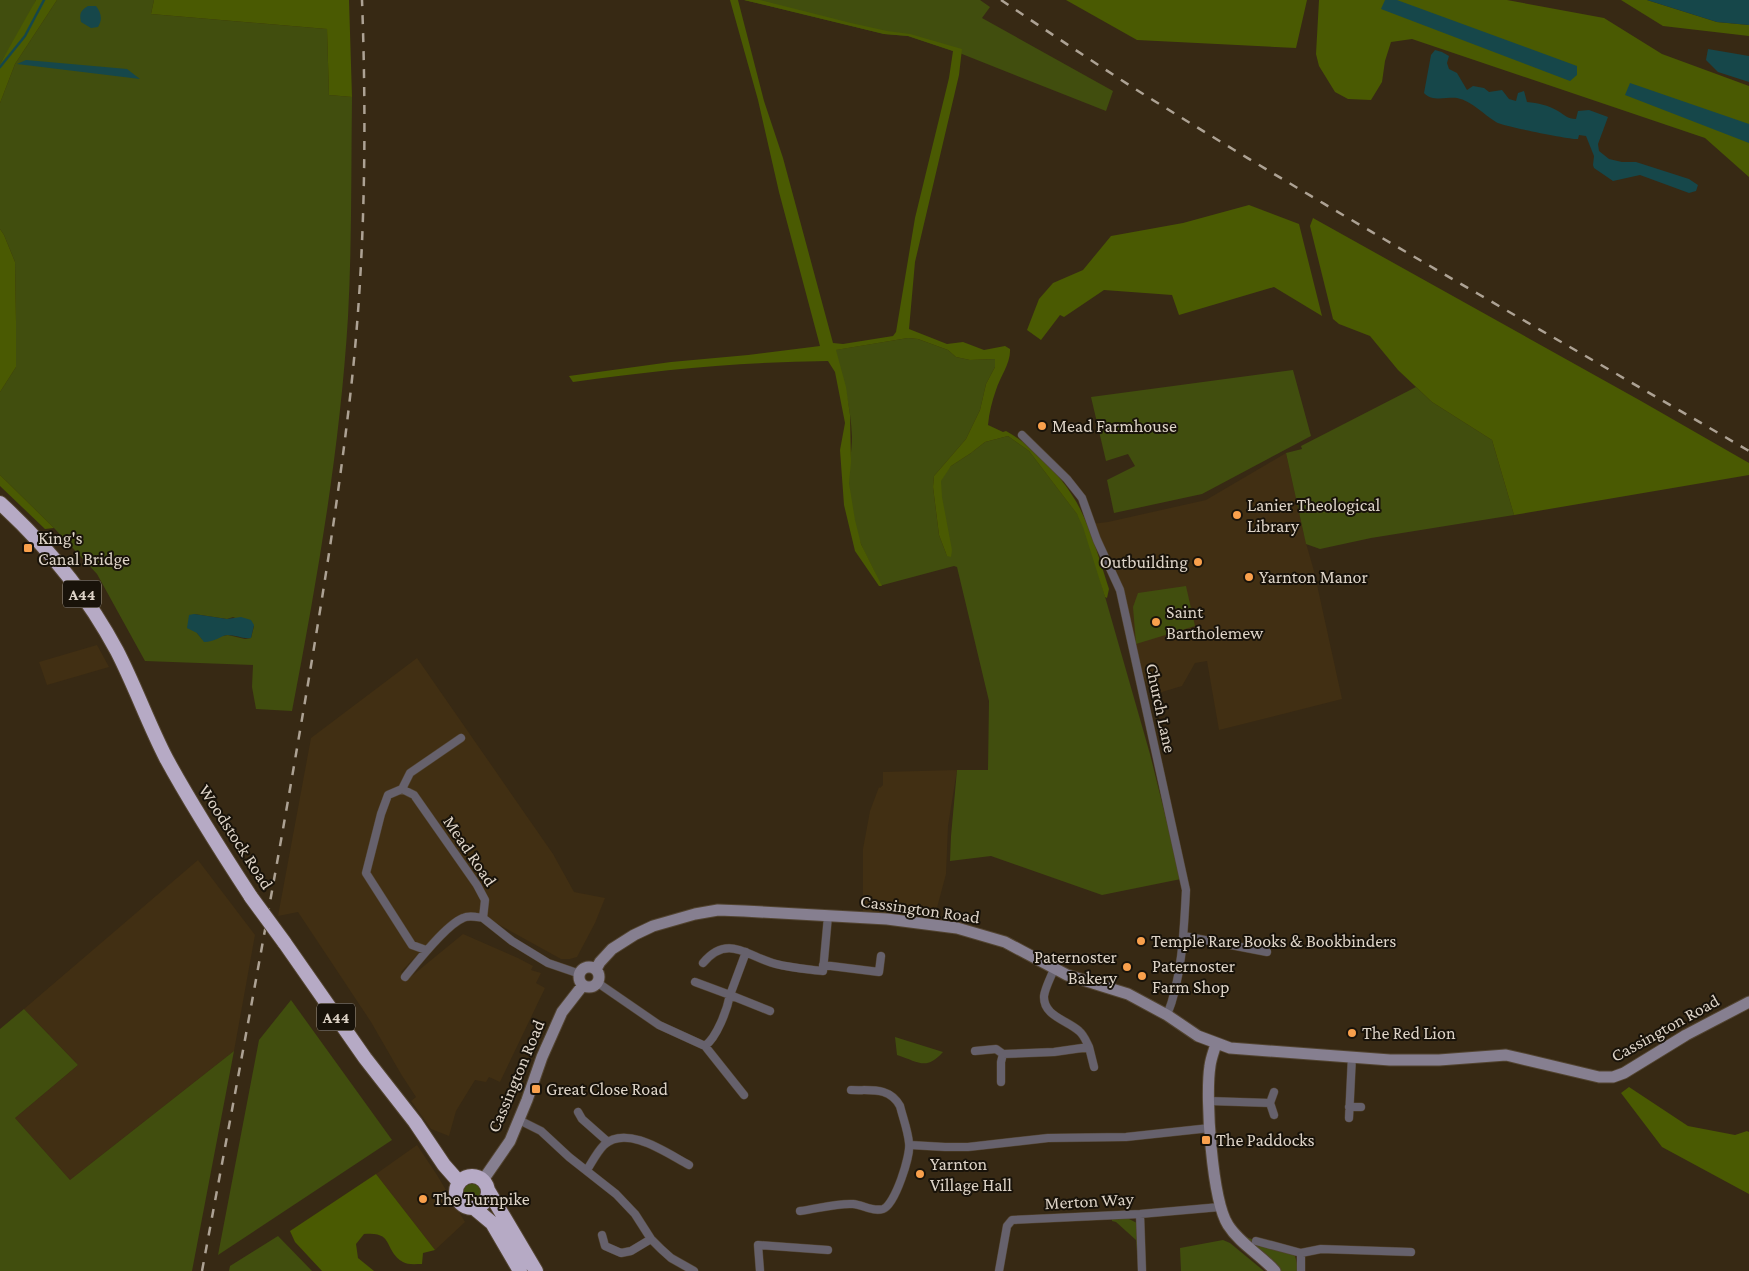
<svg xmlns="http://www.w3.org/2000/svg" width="1749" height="1271" viewBox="0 0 1749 1271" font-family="'Crimson Pro',serif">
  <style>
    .built { fill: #412f13 }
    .green { fill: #414e0e; fill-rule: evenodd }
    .forest { fill: #4a5a02 }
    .water { fill: #16474a }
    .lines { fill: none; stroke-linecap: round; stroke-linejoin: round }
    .stream { stroke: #16474a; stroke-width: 2.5 }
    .street-casing { stroke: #524431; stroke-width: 9 }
    .secondary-casing { stroke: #524431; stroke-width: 13 }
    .highway-casing { stroke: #524431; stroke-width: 16 }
    .street { stroke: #66616c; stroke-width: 8 }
    .secondary { stroke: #867f90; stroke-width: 11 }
    .highway { stroke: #b6aac5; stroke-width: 14 }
    .rail { stroke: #ada294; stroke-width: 2.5; stroke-dasharray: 9 9; stroke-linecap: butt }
    .highway-bridge-casing { stroke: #524431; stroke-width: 16; stroke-linecap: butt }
    .highway-bridge { stroke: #b6aac5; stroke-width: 14 }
    .poi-dot { fill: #f9a04c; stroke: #19130a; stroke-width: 2 }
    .labels { text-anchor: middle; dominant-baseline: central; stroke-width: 4; stroke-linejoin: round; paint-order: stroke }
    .shield { fill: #19130a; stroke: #a2998e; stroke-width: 1 }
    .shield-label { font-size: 16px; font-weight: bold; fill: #ddd3c7 }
    .poi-label { font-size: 18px; fill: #ddd3c7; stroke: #19130a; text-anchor: start }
    .street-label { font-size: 18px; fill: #ddd3c7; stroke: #19130a }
  </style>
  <rect width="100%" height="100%" fill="#372914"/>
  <path class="built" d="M1286,453L1306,543L1314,571L1342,699L1219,730L1207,661L1195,663L1182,686L1152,695L1137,663L1123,599L1091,524L1108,522L1206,500Z
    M97,645L109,667L47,685L39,662Z
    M417,658L553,854L574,892L605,898L595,923L577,957L570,959H561L476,912L459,915L431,940L401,972L408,979L463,934L518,958L533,966L531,970L541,973L536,983L545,988L500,1082L489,1077L486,1082L475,1080L456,1111L449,1136L431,1129L411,1101L416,1097L401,1074L371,1022L298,912L278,916L311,738Z
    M957,770L948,826L946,874L934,919L863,913V849L870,811L879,787L880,788L883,785V772Z
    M198,860L255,935L234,1051L70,1180L15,1118L78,1065L24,1009Z
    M417,1145L437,1175L465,1222L435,1250L376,1174Z"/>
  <path class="green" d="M0,0H36L28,18L0,64Z
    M57,0H154L151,14L327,29L329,95L352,97C351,170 352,244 348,317C340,449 317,581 292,711L256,709L252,687L253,665L145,661L97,574L54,528L0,475V392L16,367V321L15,262L4,235L0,229V103L15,64ZM194,614L227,619L233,617L254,626L251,638L245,639L228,635L202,639L197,633Z
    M744,0H980L990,7L982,18L1113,91L1106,111L962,54L908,36L884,34Z
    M908,338L918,339L948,350L956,357L970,360L995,359V367L986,384L980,410L966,439L934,476L933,487L939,535L947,556L936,482L951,466L971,453L985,442L1008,436L1029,451L1084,523L1150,754L1181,879L1102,895L991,856L950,861L951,836L957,770H988L989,701L957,567L954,566L879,586C876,570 867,559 861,544C856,532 849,497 849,483C848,468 852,453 852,437C851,407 843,379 835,350Z
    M1293,370L1311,436L1202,494L1114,513L1107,480L1135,466L1128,454L1106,461L1091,397Z
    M1416,387L1432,402L1492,440L1514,515L1371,538L1320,549L1306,544L1286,453L1302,449L1301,446Z
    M1186,586L1195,626L1136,644L1133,607L1138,593Z
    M291,1000L392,1140L218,1255L259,1040Z
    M24,1009L78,1065L15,1118L70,1180L234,1051L192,1271H0V1029Z
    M895,1037L943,1052C926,1071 919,1062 897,1055Z
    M462 1190a10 10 0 1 1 20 0a10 10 0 1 1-20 0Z
    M1127,1218L1137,1223L1139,1251H1137L1136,1240L1116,1222L1112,1221V1219Z
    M278,1236L312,1271H229L230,1266Z
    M1246,1237L1288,1252L1295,1256L1298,1267V1271H1281Z
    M1223,1240L1230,1243L1264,1271H1181L1180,1248Z"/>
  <path class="forest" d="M36,0H57L15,64L0,103V64Z
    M154,0H349L352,97L329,95L327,29L151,14Z
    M730,0H738L764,101L783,158L833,343L843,344L893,336L896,332L915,218L949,78L953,51L908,36L884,34L744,0H760L851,23L887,31L910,34L962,49L959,75L915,262L909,329L947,344L963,342L984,350L1005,346L1010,349C1011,363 1000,377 996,390C992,401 989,413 988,425L1003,432L1006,431C1030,444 1057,471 1072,495C1088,518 1100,561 1109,589L1107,598L1105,597L1083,527L1077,514L1029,451L1008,436L985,442L971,453L951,466L941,481L942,497L952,550L951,557L947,556L939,535L933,487L934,476L966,439L980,410L986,384L995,367V359L970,360L956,357L948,350L918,339L908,338L836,350L846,387L850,415L851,462L849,483L855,520L861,544L882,586H879L855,551L844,505L840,450L845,423L835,372L828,361C742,362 657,370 573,382L569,376L671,362L748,355L820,346L779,192L758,100Z
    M1066,0H1307L1296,48L1137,40Z
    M1319,0H1507L1604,18L1662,54L1749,86V177L1705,138L1412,39L1391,42L1385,61L1382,82L1371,100L1348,99L1335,92L1319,66L1316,54Z
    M1621,0H1647L1717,22L1749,25V36L1663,26Z
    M1249,205L1299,224L1322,316L1274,287L1179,315L1172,295L1104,290L1064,317L1060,315L1041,340L1027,330L1039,299L1053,283L1083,270L1111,236L1183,223Z
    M1313,218L1641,401L1749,463V475L1514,515L1492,440L1432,402L1398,370L1370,336L1339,324L1333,319L1310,226Z
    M0,229L4,235L15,262L16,321V367L0,392Z
    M0,475L54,528L45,529L0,486Z
    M1629,1087L1688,1126L1735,1135L1747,1131L1749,1132V1194L1662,1147L1621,1093Z
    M376,1174L435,1250L423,1253L422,1264C416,1264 407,1265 403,1262C383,1250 395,1231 364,1234L356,1244L358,1258L374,1271H322L295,1242L290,1231Z"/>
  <path class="water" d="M1385,0H1397L1577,66V75L1570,81L1381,9Z
    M1647,0H1749V25L1717,22Z
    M88,6H96C101,13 103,19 98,27L91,28L81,22C79,14 81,10 88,6Z
    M1708,49L1749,56V82L1718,72L1706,60Z
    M1435,50L1442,52L1449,56L1447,63L1449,69L1457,73L1467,90L1473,86L1484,88L1489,92L1502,90L1509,99L1516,101L1518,93L1524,91L1527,102C1538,103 1548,105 1558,111C1565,115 1567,119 1576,119L1578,111L1589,110L1608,117L1598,144L1599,151L1609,159L1622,162H1636L1689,179L1698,185L1696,191L1689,193L1640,175L1613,181L1594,168L1593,165L1594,156L1586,136L1579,135L1578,139C1573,140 1501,126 1496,122C1484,115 1472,101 1457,98C1446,97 1432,102 1424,93L1431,55Z
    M26,60L127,69L140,79L17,64Z
    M1630,83L1749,124V143L1625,95Z
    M194,614L227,619L241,617L251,620L254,625L251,638C243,639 236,635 227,635C220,636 215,642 204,642L197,633L187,628L189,615Z"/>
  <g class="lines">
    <path class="stream" d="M0,67L25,36L44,0"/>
    <defs>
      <path id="street" d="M1022,435L1067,479L1082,498L1097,540L1120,590L1186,890C1184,929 1182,979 1167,1015
        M402,789L414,795L477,885L485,900L483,918
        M483,918L512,941L548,963L580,974
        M1184,936L1267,952
        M426,950L412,945L366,873L381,814L388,795L402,789L410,773L461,738
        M703,963C728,933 748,957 776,964C791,968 807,969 823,971L828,916
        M823,965L879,972L881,956
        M405,977C417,962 446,925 463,918C469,915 476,917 483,918
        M695,982L730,995L746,952
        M598,983L659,1025L705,1046L744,1095
        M705,1046C717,1037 727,1010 730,995L770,1011
        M1089,1047L1094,1067
        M975,1051L996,1049L1003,1054L1054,1052L1089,1047C1086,1041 1084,1035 1079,1031C1067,1020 1043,1016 1044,996C1045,988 1051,977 1054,969
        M1001,1082V1062L1003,1054
        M1209,1101L1270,1103L1274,1092
        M1270,1103L1274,1115
        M1349,1107H1361
        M578,1112L582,1119L608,1142
        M1349,1118L1352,1056
        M519,1120L541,1131L569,1157L616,1194L635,1214L651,1239L661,1249L671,1258L694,1271
        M910,1145L945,1147H968L1048,1138L1126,1137L1210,1128
        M587,1170C592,1162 597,1152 604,1145C627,1124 668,1154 689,1165
        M800,1211C817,1209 836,1203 853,1204C863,1205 873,1212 883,1209C895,1205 911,1155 909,1143C908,1131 903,1118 900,1106C889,1086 870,1091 851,1090
        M1140,1214L1142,1271
        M602,1235L605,1246L621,1253L631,1251L651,1239
        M1256,1241L1301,1253V1271
        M1301,1253L1321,1249L1411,1252
        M760,1271L758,1245L828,1250
        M999,1271L1007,1226L1012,1220L1140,1214L1220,1207"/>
      <path id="secondary" d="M579 977a10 10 0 1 1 20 0a10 10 0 1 1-20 0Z
        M596,969L600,962L612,949L634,935L653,926L695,914L718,910L744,911L887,919L957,928L1005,942L1067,975L1128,994L1167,1015L1198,1036L1230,1048L1390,1060H1439L1506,1055L1599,1077H1613L1624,1073L1686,1035L1749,1002
        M1216,1044C1214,1051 1211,1058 1210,1066C1205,1097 1212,1200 1228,1225C1240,1244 1261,1255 1275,1271
        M483,1180L510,1141L527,1100L542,1057L562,1012L583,985"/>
      <path id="highway" d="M0,503C47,546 87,595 117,651C135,686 148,723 166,758C192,806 221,851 251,897
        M284,942L365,1058L415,1122L444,1165L459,1182
        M456 1192a16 16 0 1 1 32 0a16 16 0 1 1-32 0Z
        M488,1190L536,1271
        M474,1208L492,1223L520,1271"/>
    </defs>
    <use href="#street" class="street-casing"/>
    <use href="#secondary" class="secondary-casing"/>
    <use href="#highway" class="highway-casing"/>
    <use href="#street" class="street"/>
    <use href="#secondary" class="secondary"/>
    <use href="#highway" class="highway"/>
    <path class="rail" d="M1001,0C1047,31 1093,62 1140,92C1340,217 1546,332 1749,451
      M202,1271C232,1110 262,950 290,789C312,661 334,534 349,406C365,272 367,135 362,0"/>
    <defs>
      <path id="highway-bridge" d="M251,897L284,942"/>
    </defs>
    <use href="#highway-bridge" class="highway-bridge-casing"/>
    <use href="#highway-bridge" class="highway-bridge"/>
  </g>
  <g class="poi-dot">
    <circle cx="1042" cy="426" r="5"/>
    <circle cx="1237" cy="515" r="5"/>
    <rect x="23" y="543" width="10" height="10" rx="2.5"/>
    <circle cx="1198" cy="562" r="5"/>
    <circle cx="1249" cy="577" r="5"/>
    <circle cx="1156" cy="622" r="5"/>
    <circle cx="1141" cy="941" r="5"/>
    <circle cx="1127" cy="967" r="5"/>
    <circle cx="1142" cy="976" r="5"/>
    <circle cx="1352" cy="1033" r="5"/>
    <rect x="531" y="1084" width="10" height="10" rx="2.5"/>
    <rect x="1201" y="1135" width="10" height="10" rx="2.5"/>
    <circle cx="920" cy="1174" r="5"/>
    <circle cx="423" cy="1199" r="5"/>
  </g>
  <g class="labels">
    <g class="shield">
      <rect x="63" y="580.5" width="38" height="27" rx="4"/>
      <rect x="317" y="1003.5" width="38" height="27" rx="4"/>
    </g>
    <g class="shield-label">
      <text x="82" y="594">A44</text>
      <text x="336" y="1017">A44</text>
    </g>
    <g class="poi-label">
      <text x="1052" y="426">Mead Farmhouse</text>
      <text x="1247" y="505">Lanier Theological<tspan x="1247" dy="21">Library</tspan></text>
      <text x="38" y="538">King's<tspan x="38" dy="21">Canal Bridge</tspan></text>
      <text x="1188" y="562" text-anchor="end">Outbuilding</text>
      <text x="1259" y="577">Yarnton Manor</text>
      <text x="1166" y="612">Saint<tspan x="1166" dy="21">Bartholemew</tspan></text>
      <text x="1151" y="941">Temple Rare Books &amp; Bookbinders</text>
      <text x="1117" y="957" text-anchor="end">Paternoster<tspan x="1117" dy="21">Bakery</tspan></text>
      <text x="1152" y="966">Paternoster<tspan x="1152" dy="21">Farm Shop</tspan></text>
      <text x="1362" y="1033">The Red Lion</text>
      <text x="546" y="1089">Great Close Road</text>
      <text x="1216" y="1140">The Paddocks</text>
      <text x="930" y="1164">Yarnton<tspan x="930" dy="21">Village Hall</tspan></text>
      <text x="433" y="1199">The Turnpike</text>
    </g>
    <g class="street-label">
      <text transform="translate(1161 708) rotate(78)">Church Lane</text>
      <text transform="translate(236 837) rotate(57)">Woodstock Road</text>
      <text transform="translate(470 851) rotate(56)">Mead Road</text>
      <text transform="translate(920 909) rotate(8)">Cassington Road</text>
      <text transform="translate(1665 1028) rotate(-29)">Cassington Road</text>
      <text transform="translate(516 1076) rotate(-67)">Cassington Road</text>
      <text transform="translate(1089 1201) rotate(-3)">Merton Way</text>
    </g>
  </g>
</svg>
